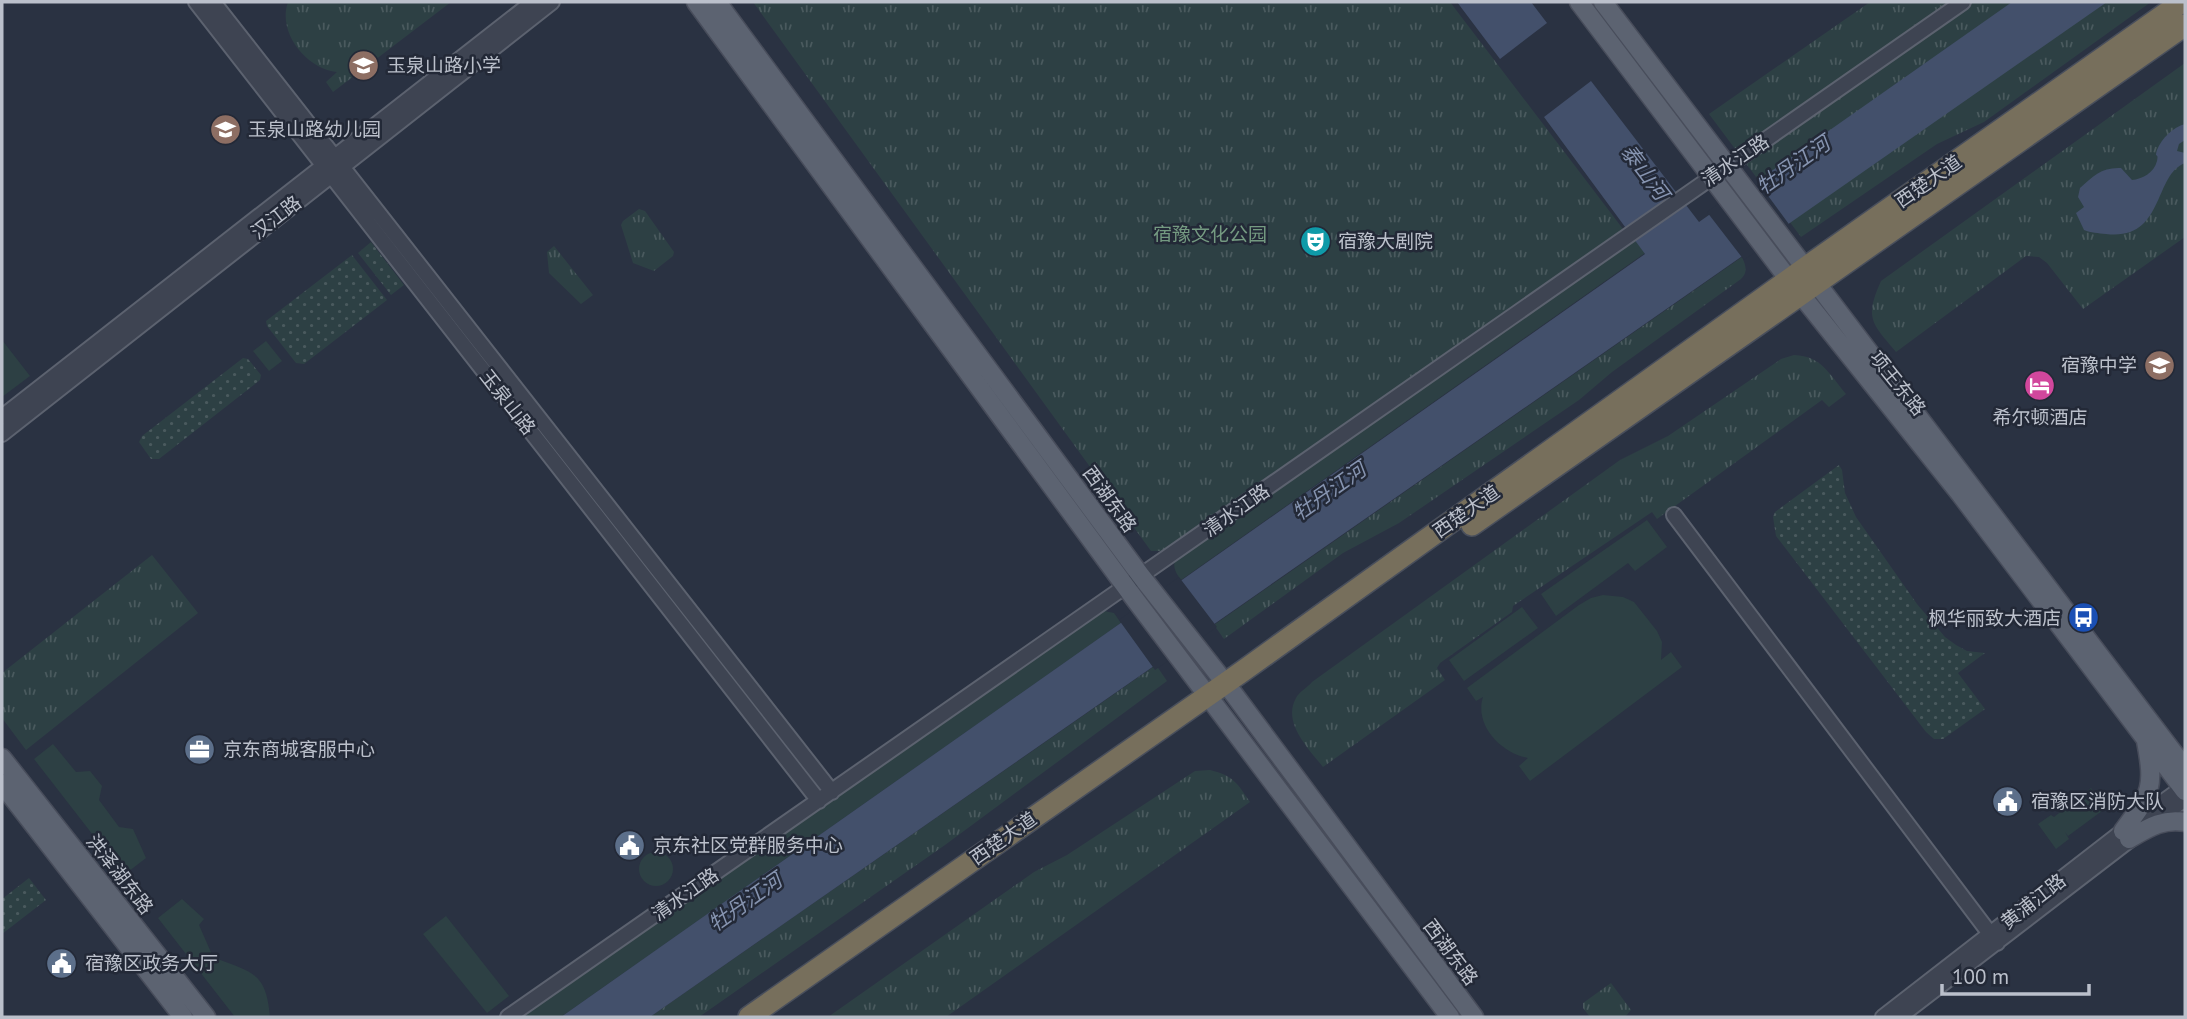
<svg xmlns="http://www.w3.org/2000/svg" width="2187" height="1019" viewBox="0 0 2187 1019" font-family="'PT Sans','Noto Sans SC',sans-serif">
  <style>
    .grass { fill: #2d4044 }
    .park { fill: url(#park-tufts) }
    .garden { fill: url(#garden-dots) }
    .water { fill: #43506b }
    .pier { fill: #2a3242 }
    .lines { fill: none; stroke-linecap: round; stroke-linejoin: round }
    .minor-casing { stroke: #5c626f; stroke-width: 18 }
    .major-casing { stroke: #484d5b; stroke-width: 21 }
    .highway-casing { stroke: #494f5c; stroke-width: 24 }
    .minor { stroke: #3e4452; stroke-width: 14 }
    .major { stroke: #5c6371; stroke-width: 18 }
    .highway { stroke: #776f5c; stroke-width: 21 }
    .labels { text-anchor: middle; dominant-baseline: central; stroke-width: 5; stroke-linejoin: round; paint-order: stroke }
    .poi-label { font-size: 19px; fill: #bbc0cb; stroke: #232937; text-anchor: start }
    .street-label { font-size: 19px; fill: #bbc0cb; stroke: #232937 }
    .park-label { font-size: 19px; fill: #749a81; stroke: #232937 }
    .water-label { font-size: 21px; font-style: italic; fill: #8694b0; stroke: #232937 }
  </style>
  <defs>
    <pattern id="park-tufts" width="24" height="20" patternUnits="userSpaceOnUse" patternTransform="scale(1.75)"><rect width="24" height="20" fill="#2d4044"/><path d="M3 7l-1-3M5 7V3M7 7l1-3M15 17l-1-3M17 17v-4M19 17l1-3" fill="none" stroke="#4a5a5e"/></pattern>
    <pattern id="garden-dots" width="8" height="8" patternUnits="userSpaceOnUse" patternTransform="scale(1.75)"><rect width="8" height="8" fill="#2d4044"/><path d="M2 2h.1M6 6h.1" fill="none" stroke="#4a5a5e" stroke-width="1.8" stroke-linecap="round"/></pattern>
  </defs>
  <rect width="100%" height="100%" fill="#2a3242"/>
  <path class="grass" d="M1632,236L1645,253L1181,580C1174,570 1172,566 1177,554Z
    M2,340L30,376L2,397Z
    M266,341L282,361L269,371L253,351Z
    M1647,520L1667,547L1635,571L1628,563L1556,616L1541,594Z
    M1603,595L1623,597L1634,602L1657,631L1662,642L1661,660L1671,652L1682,667L1530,781L1519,766L1528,758C1501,753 1474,725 1483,697L1476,701L1467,688L1579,605L1591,598Z
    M1522,607L1538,628L1464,681L1449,660Z
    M1099,610L1114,613L1121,623L561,1017H513Z
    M53,744L76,772L90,771L102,786L99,800L119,827L133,829L146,858L124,875L34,759Z
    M2091,788L2106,808L2068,836L2065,832L2069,839L2056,849L2038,824L2051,815L2054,817Z
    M639 869a17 17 0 1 1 34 0a17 17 0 1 1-34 0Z
    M182,899L204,919L199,925L213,957C251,973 266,970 270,1017H235L158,918Z
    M446,916L509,996L487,1013L423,934Z"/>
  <path class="park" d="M288,2H451L333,92L326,82L337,72C307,69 277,33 288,2Z
    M753,2H1450L1623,229L1163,551H1151Z
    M1870,2H2151L1984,122L1937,144L1801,237L1709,114Z
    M2185,63V237L2083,309L2047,263L2039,257L2026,256L1896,352C1872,323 1864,319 1881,281Z
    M639,209L645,211L674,252L673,256L654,271L633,263L621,225L623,221Z
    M554,246L593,295L581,304L549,273L547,252Z
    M1742,257C1746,266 1748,272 1741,279L1612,372L1579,400L1399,523L1343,553L1224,639L1214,625Z
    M1794,355C1822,356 1829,374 1846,394L1829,407L1822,400L1657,519L1652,512L1513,606L1512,612L1440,663L1437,668L1445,680L1323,767C1309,749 1282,723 1296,698C1299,692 1308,687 1312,682L1620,460L1668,436L1781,359Z
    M152,555L198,613L26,750L2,718V673Z
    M1156,665L1167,681L945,845L699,1017H650Z
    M1210,770C1234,776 1237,783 1250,802L946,1017H828L1034,872L1067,855L1195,771Z
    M1611,983L1631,1010L1625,1017H1590L1583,1008V1003Z"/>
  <path class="garden" d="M371,242L404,285L391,295L358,253Z
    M352,255L387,300L304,364L296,363L267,326L266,321Z
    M243,358L248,359L261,375L260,380L159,459H151L139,442L142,436Z
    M1839,465L1842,470L1845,493L1856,517L1917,604L1945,637L1956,645L1967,651L1985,653L1958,673L1985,709L1943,739H1934L1926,732L1776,536L1773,517L1775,512Z
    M29,878L46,900L2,934V899Z"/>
  <path class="water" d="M1457,2H1531L1547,23L1500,59Z
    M2012,2H2107L650,1017H561L1645,254L1544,117L1591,81L1699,222Z
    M2185,124V140L2179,144L2177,151L2185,153V163C2153,175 2165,241 2106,234C2098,233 2091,233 2084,230L2076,213L2084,207L2078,197L2080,188C2093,176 2102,167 2121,168L2132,180C2142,179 2154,173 2157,161C2159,151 2154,160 2157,150C2162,138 2173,127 2185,124Z"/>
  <path class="pier" d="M1755,178L1791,227L1744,260L1707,212Z
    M1179,577L1217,627L1155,670L1119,620Z"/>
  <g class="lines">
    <defs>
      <path id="minor" d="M196,2L819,801
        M213,2L832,792
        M2,417L533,2
        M2,434L552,2
        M1674,515L1997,943
        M2152,823L2185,799
        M508,1017L1963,2
        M1883,1017L2123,831L2185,786
        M1899,1017L2136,835"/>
      <path id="major" d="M696,2L1134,598L1450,1017
        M717,2L1141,576L1233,693L1474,1017
        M1579,2L1790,281L1961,495L2185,791
        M1603,2L2185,768
        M2,758L206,1017
        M2,784L183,1017
        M2123,831C2151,793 2155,789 2146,741
        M2129,839C2148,828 2163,818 2185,822"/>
      <path id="highway" d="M1472,525L2185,25
        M749,1017L1243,671L1805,268L2182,2"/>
    </defs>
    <use href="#minor" class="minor-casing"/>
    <use href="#major" class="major-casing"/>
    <use href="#highway" class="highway-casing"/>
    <use href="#minor" class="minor"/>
    <use href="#major" class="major"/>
    <use href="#highway" class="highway"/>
  </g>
  <defs>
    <symbol id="school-disc" viewBox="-11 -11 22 22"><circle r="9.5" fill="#8d6e63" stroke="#232937"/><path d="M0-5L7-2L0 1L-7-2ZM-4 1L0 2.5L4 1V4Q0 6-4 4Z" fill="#fff"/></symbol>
    <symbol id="theatre-disc" viewBox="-11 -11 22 22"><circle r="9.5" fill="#0f9aa8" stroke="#232937"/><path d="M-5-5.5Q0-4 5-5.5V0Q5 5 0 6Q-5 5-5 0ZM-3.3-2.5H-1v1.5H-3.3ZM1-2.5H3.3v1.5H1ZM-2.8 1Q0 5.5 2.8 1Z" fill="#fff"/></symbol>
    <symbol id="hotel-disc" viewBox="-11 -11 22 22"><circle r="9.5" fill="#d1479c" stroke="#232937"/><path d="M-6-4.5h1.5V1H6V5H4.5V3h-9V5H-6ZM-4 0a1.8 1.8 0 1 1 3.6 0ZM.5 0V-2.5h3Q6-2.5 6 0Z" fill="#fff"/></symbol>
    <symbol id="bus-disc" viewBox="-11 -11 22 22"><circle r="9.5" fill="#1a4fb4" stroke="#232937"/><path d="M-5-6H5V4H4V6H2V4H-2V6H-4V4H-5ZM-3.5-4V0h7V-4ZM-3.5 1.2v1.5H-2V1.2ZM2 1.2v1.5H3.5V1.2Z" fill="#fff"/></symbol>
    <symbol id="office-disc" viewBox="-11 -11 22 22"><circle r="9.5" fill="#5c6f8a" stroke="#232937"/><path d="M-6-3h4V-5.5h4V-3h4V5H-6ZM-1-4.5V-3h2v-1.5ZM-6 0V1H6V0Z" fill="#fff"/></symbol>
    <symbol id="civic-disc" viewBox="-11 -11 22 22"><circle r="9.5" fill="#5c6f8a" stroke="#232937"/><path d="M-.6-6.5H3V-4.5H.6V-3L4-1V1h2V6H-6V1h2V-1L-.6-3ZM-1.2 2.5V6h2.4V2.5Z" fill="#fff"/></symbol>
  </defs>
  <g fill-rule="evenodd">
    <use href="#school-disc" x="346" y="48" width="35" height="35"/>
    <use href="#school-disc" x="208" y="112" width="35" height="35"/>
    <use href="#theatre-disc" x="1298" y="224" width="35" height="35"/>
    <use href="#school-disc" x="2142" y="348" width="35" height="35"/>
    <use href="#hotel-disc" x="2022" y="368" width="35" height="35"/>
    <use href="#bus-disc" x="2066" y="600" width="35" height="35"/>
    <use href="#office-disc" x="182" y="732" width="35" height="35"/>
    <use href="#civic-disc" x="1990" y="784" width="35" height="35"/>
    <use href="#civic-disc" x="612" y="828" width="35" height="35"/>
    <use href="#civic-disc" x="44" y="946" width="35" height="35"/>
  </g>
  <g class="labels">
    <g class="poi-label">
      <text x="387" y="65">玉泉山路小学</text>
      <text x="248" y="129">玉泉山路幼儿园</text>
      <text x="1338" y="241">宿豫大剧院</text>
      <text x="2137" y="365" text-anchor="end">宿豫中学</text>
      <text x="2040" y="417" text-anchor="middle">希尔顿酒店</text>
      <text x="2061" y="618" text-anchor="end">枫华丽致大酒店</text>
      <text x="223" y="749">京东商城客服中心</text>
      <text x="2031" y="801">宿豫区消防大队</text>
      <text x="653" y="845">京东社区党群服务中心</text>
      <text x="85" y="963">宿豫区政务大厅</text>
    </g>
    <g class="street-label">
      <text transform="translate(1735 160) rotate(-34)">清水江路</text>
      <text transform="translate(1928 181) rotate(-35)">西楚大道</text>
      <text transform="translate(276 217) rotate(-38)">汉江路</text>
      <text transform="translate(1898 383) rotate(51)">项王东路</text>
      <text transform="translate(508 402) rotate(52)">玉泉山路</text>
      <text transform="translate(1110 499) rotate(54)">西湖东路</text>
      <text transform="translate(1236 510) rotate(-35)">清水江路</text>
      <text transform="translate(1466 511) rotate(-35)">西楚大道</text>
      <text transform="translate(1003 838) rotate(-35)">西楚大道</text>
      <text transform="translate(120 874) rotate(52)">洪泽湖东路</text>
      <text transform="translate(685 894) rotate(-35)">清水江路</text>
      <text transform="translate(2033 901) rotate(-38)">黄浦江路</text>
      <text transform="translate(1451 952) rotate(53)">西湖东路</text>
    </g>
    <g class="park-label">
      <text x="1210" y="234">宿豫文化公园</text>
    </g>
    <g class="water-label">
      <text transform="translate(1793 165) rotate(-35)">牡丹江河</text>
      <text transform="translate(1645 172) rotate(53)">泰山河</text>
      <text transform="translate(1329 491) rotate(-35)">牡丹江河</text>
      <text transform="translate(745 902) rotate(-35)">牡丹江河</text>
    </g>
  </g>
  <rect width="2187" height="1019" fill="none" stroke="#bbc0cb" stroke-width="7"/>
  <path d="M1942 984v10h147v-10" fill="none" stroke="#bbc0cb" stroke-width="3.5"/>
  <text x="1952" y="984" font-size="21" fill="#bbc0cb" stroke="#232937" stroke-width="5" paint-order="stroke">100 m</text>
</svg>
